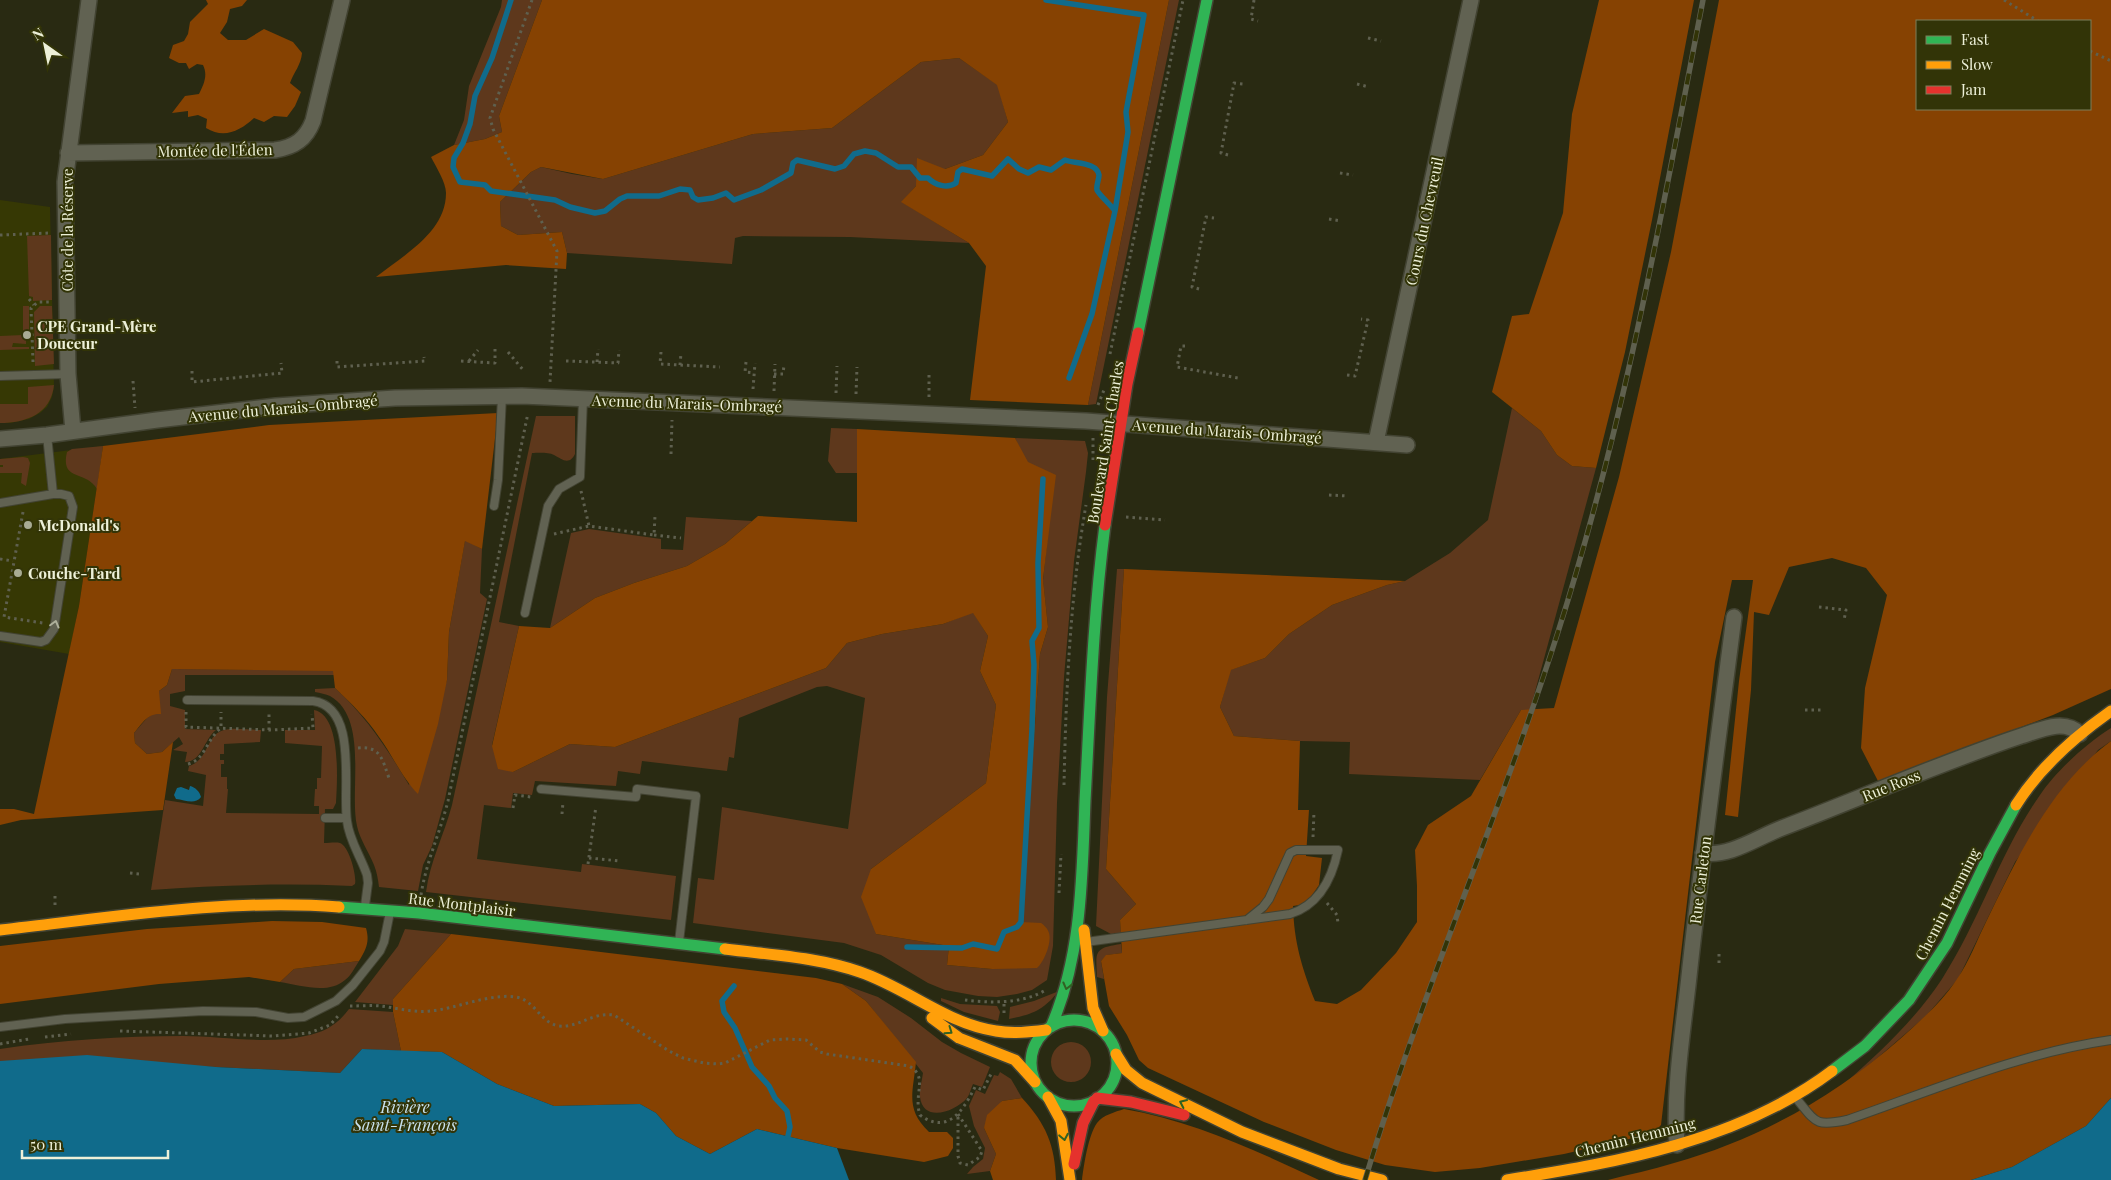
<svg xmlns="http://www.w3.org/2000/svg" width="2111" height="1180" viewBox="0 0 2111 1180" font-family="'Playfair Display',serif">
  <style>
    .built { fill: #363804 }
    .green { fill: #5e381c }
    .forest { fill: #864202; fill-rule: evenodd }
    .water { fill: #106b8b }
    .lines { fill: none; stroke-linecap: round; stroke-linejoin: round }
    .stream { stroke: #106b8b; stroke-width: 5.5 }
    .lane-casing { stroke: #424332; stroke-width: 10 }
    .street-casing { stroke: #424332; stroke-width: 18 }
    .fast-casing { stroke: #424332; stroke-width: 14 }
    .slow-casing { stroke: #424332; stroke-width: 14 }
    .jam-casing { stroke: #424332; stroke-width: 14 }
    .path { stroke: #5f604f; stroke-width: 3; stroke-dasharray: 2.5 4; stroke-linecap: butt }
    .lane { stroke: #616252; stroke-width: 8 }
    .street { stroke: #616252; stroke-width: 15 }
    .fast { stroke: #30b455; stroke-width: 11 }
    .slow { stroke: #ff9f0a; stroke-width: 11 }
    .jam { stroke: #e5322d; stroke-width: 11 }
    .rail-casing { stroke: #5f604e; stroke-width: 5.5 }
    .rail { stroke: #323407; stroke-width: 4; stroke-dasharray: 11; stroke-linecap: butt }
    .oneway { stroke: #aeb09c }
    .oneway2 { stroke: #316122 }
    .poi-dot { fill: #a8ab93; stroke: #323407; stroke-width: 2 }
    .labels { text-anchor: middle; dominant-baseline: central; stroke-width: 4; stroke-linejoin: round; paint-order: stroke }
    .street-label { font-size: 15px; fill: #edf0d8; stroke: #323407 }
    .poi-label { font-size: 15px; font-weight: bold; fill: #edf0d8; stroke: #323407; text-anchor: start }
    .water-label { font-size: 16px; font-style: italic; fill: #cae2ef; stroke: #323407 }
  </style>
  <rect width="100%" height="100%" fill="#292a12"/>
  <path class="built" d="M0,200L50,207L54,387L52,397L47,407L40,413L29,419L10,423H0Z
    M103,446L79,606L69,654L0,642V459Z"/>
  <path class="green" d="M502,0H542L499,116L502,132L485,139L454,145L464,120L469,86L501,7Z
    M1169,0H1179L1096,404L1088,405Z
    M959,58L998,85L1008,122L983,155L945,169L916,186L902,202L969,243L850,237L743,236L735,238L732,264L567,253L562,232L518,235L501,226L500,202L531,172L541,167L572,174L603,179L753,134L832,128L921,62Z
    M51,235L52,300L33,301V297L29,296L27,236Z
    M23,306H29V332H26V344L13,343L12,347H29V349L0,350V336L23,335Z
    M40,306H52L54,364L35,366L34,312Z
    M54,385C51,414 26,423 0,423V404H28V387Z
    M1512,408L1541,431L1557,455L1572,466L1596,468L1530,710H1521L1480,780L1349,774L1350,742L1300,741L1234,736L1220,707L1230,670L1265,658L1289,634L1332,605L1387,585L1405,581L1450,553L1488,520Z
    M536,416H575V454C569,466 562,459 554,455C548,452 538,453 532,453L499,622L519,626L492,745L513,772L570,744L615,747L826,668L847,643L882,634L943,624L973,612L988,636L980,671L996,705L986,783L871,869L876,934L949,946L947,965L992,969L1041,923H1021L1040,654L1048,627L1043,580L1050,514L1015,438L1085,441L1088,453L1086,472L1074,561L1064,677L1057,803L1053,946L1047,980L1032,990L1017,994L997,997L978,996L945,990L928,983L881,955L844,943L693,923L698,878L714,880L722,807L848,829L865,698L827,686L817,687L739,718L734,758L729,757L727,771L642,761L640,774L618,771L616,786L535,781L532,795L513,793L511,808L484,805L477,859L581,872L582,864L591,865L676,876L671,920L426,892C430,861 444,835 452,805Z
    M831,428L857,429V473H836L828,461Z
    M103,446L97,489C86,470 60,482 67,452L72,449Z
    M23,457L28,458L30,463L26,486L21,483L22,473H0V467H3V465H0V459Z
    M686,517L752,521L725,544L687,566L634,583L595,598L550,628L571,533L589,529L661,539V549L683,550Z
    M465,540L482,549L480,593L487,599L445,799L432,846L423,865L418,891L379,887C378,880 377,872 374,865C369,852 360,840 357,826C349,791 369,718 330,696C326,694 320,693 315,692V689L335,688C366,716 388,750 409,785L447,680L449,632Z
    M1117,569H1124L1106,869L1136,904L1120,920L1121,934H1111L1096,926L1107,697Z
    M172,669L334,670V675H185V691L170,694V706L185,710V729L216,730C204,739 202,762 185,762L187,752L173,750L183,744L179,737L162,752L147,754L135,743L134,733L147,718L153,714L159,691L167,685Z
    M314,710C342,715 337,784 336,803L333,809H325L324,843C329,843 336,842 340,843C349,846 357,876 355,884L352,886C285,883 218,885 151,890L165,800L203,806L206,775L188,771L189,766C209,760 206,734 224,730C235,727 249,730 261,730L260,742L224,744V754H220V760H224V764H221V777H227V789H228L226,813L319,814V806H314L315,789H317V778H321L322,746L285,743V730H315Z
    M2111,728V741L2098,750L2015,862L1958,979L1926,1016L1875,1060L1842,1086C1879,1053 1915,1020 1942,979C1980,920 2000,852 2040,795C2056,771 2087,743 2111,728Z
    M405,929L451,934L393,999V1005L355,1002L398,946Z
    M1121,944L1122,953L1107,955L1101,961L1104,979L1097,977C1096,952 1093,948 1121,944Z
    M359,961C355,967 351,976 345,980C328,995 300,985 280,982L294,969Z
    M842,984L878,997L911,1018L942,1042L961,1053L990,1067L982,1087L973,1084C971,1088 970,1094 967,1098C955,1112 923,1123 920,1097C919,1090 922,1081 923,1073L866,1001Z
    M1059,991C1043,1010 1034,1014 1009,1019L1010,1007L1034,1001Z
    M941,998L960,1004L997,1006L1000,1012L998,1021L964,1012L941,1001Z
    M349,1009L393,1012L401,1051L362,1049L340,1073L216,1067L0,1061V1049C60,1040 122,1036 183,1036C223,1036 266,1045 305,1036C325,1032 337,1025 349,1009Z
    M1051 1062a20 20 0 1 1 40 0a20 20 0 1 1-40 0Z
    M1000,1072L1011,1079L1022,1098L1002,1101L984,1128L996,1154L990,1171L967,1174L973,1167L983,1159L985,1148L974,1126L969,1106L976,1090L985,1094L994,1075L998,1076Z"/>
  <path class="forest" d="M206,0H247L242,6L230,9L227,22L220,33L228,40H246L264,29L293,42L302,53C301,65 294,72 290,83L301,92L295,106L287,117L274,116L264,122L254,118C240,131 224,139 206,128L207,119L198,115L188,117V111L172,113L185,96L199,94C204,84 208,75 203,65L197,64L189,69L186,63H179L169,58L173,45L184,41L188,34L190,22L208,4Z
    M542,0H1169L1088,405L970,400L986,266L969,243L901,202L916,186L917,158L945,169L983,155L1008,122L997,85L959,58L921,62L832,128L753,134L603,179L541,167L531,172L500,202L501,226L518,235L562,232L567,253L566,269L506,265L376,277C404,255 446,232 446,193C446,182 436,167 431,157L454,145L485,139L502,132L499,116Z
    M1599,0H1694L1652,220L1625,352L1596,468L1572,466L1557,455L1541,431L1492,392L1512,316L1529,314L1563,213L1572,114Z
    M1719,0H2111V689L2053,715L1878,781L1861,748L1865,688L1887,595L1866,568L1832,558L1789,567L1769,615L1754,612L1751,690L1738,817L1725,815L1739,681L1753,580H1732L1715,662L1661,1125L1655,1131L1629,1139L1564,1154L1480,1168L1435,1172L1385,1165L1336,1150L1264,1122L1148,1068L1139,1060L1127,1035L1109,1006L1101,961L1106,955L1122,953L1120,920L1136,904L1106,869L1124,569L1405,581L1387,585L1332,605L1289,634L1265,658L1231,670L1220,707L1234,736L1300,741L1298,810H1309L1306,856L1322,858L1319,885L1306,904L1293,906C1294,943 1302,968 1315,1001L1337,1004L1361,990L1396,953L1417,922V886L1415,850L1428,825L1471,796L1521,710L1554,708L1619,477L1671,252ZM1917,21H2090V109H1917Z
    M498,413L482,549L465,541L449,632L447,680L438,724L418,794C402,778 393,756 379,737C367,719 351,703 335,688L333,671L172,669L167,685L159,691L161,714C147,713 142,724 134,733L135,743L147,754L162,752L173,742L163,810L21,820L0,825V809H14L34,814L79,606L103,446L269,425Z
    M857,429L1015,438L1028,462L1056,475L1043,579L1048,627L1040,654L1021,922L1041,923C1044,925 1048,929 1049,933C1052,942 1044,962 1037,968L992,969L947,965L949,946L876,934L861,897L871,869L986,783L996,705L980,671L988,636L973,613L943,624L882,634L847,643L826,668L615,747L570,744L513,772L498,769L492,746L519,626L550,628L595,598L634,583L687,566L725,544L758,516L857,522Z
    M2111,741V1098L2086,1126L2012,1167L1971,1180H1608C1630,1174 1652,1170 1674,1163C1758,1140 1835,1096 1900,1039C1920,1021 1942,1002 1957,979C1969,962 1977,940 1986,922C2018,856 2051,785 2111,741Z
    M272,921L322,922L366,928C370,942 366,949 359,961L294,969L280,982L249,977L159,984L0,1004V946L147,929Z
    M451,934L816,978L842,984L866,1001L916,1062C913,1093 905,1109 929,1132H947L953,1138V1148L948,1156L924,1162L837,1148L757,1129L710,1154L676,1136L656,1113L640,1104L554,1106L497,1084L442,1052L401,1051L393,1012V999Z
    M1022,1098C1046,1124 1055,1145 1056,1180H993L990,1171L996,1154L984,1128L987,1115L1002,1101Z
    M1124,1109C1193,1121 1257,1151 1319,1180H1082C1084,1165 1088,1136 1097,1123C1103,1115 1115,1112 1124,1109Z"/>
  <path class="water" d="M190,786C195,787 200,792 201,797C195,805 185,800 176,799L174,795L177,788L181,787L189,790Z
    M362,1049L442,1052L497,1084L554,1106L640,1104L656,1113L676,1136L710,1154L757,1129L837,1148L849,1180H0V1061L87,1055L216,1067L340,1073Z
    M2111,1098V1180H1971L2012,1167L2086,1126Z"/>
  <g class="lines">
    <path class="stream" d="M511,0L492,58L475,96L470,124L463,143L454,158L453,167L460,182L485,185L491,191L555,200L570,207L595,213L605,211L620,199L627,196H659L680,189L690,190L693,197L698,200L713,198L726,193L734,200L761,190L791,173L793,163L797,160L835,169L844,166L854,154L865,151L876,153L898,167H911L920,178H928C935,185 947,189 956,183L958,172L962,169L992,176L1008,159L1019,169L1028,173L1039,167L1051,170L1065,160C1075,164 1097,162 1099,175C1099,180 1096,185 1097,190C1099,195 1111,205 1115,211L1092,314L1069,378
      M1046,0L1144,15L1126,112L1128,132L1115,211
      M907,947L962,948L973,944L997,949L1004,932L1017,927L1021,922L1032,729L1034,665L1032,641L1039,628L1038,563L1043,479
      M734,986L722,1001L724,1012L735,1028L752,1067L769,1086L775,1098L787,1111L790,1127L788,1136"/>
    <defs>
      <path id="lane" d="M0,376L68,374
        M0,503L53,494L47,435
        M494,506L498,480L502,396
        M525,613L548,506L559,489L580,477L583,399
        M0,636L41,642L46,640L54,629L73,507L69,496L61,494H53
        M187,700L313,701C359,707 342,790 347,821C349,840 361,857 367,875L368,883L365,906
        M541,789L636,797L637,789L696,796L679,942
        M325,818H346
        M1086,942L1290,914C1319,905 1332,879 1338,850H1296L1290,853L1269,899L1263,907L1247,920
        M0,1027L65,1019L203,1011L256,1012L288,1018L304,1017L336,1001L353,985L380,951L384,942L390,912
        M1795,1097C1816,1122 1814,1127 1847,1120C1934,1090 2020,1053 2111,1040"/>
      <path id="street" d="M68,153L275,150C295,147 306,139 313,121L342,0
        M73,431L68,374L65,182L89,0
        M0,439L47,435L157,420L276,406L395,398L522,396L1086,421L1407,445
        M1376,442L1471,0
        M1703,853C1730,857 1756,838 1782,828C1861,798 1940,763 2021,736C2040,730 2064,718 2080,734
        M1677,1145C1673,1085 1684,1026 1690,967C1703,850 1719,733 1734,617"/>
      <path id="fast" d="M1138,333L1207,0
        M339,907L419,913L725,949
        M1031 1063a43 43 0 1 1 86 0a43 43 0 1 1-86 0Z
        M1051,1027C1082,955 1082,878 1085,801C1090,709 1093,617 1105,525
        M1832,1071L1865,1046L1909,1000L1947,943L1990,853L2016,805"/>
      <path id="slow" d="M2016,805C2040,767 2074,737 2111,711
        M0,930C109,918 229,898 339,907
        M1084,930L1093,1008L1103,1031
        M725,949C771,955 817,957 860,972C907,988 947,1024 996,1031C1013,1034 1030,1032 1046,1030
        M932,1018L959,1038L1015,1060L1035,1082
        M1116,1054L1126,1070L1142,1083L1242,1132L1339,1169L1382,1180
        M1048,1097L1061,1121L1070,1180
        M1507,1180C1619,1162 1739,1141 1832,1071"/>
      <path id="jam" d="M1105,525L1127,384L1138,333
        M1097,1098L1131,1102L1184,1115
        M1074,1164L1083,1123L1094,1101"/>
    </defs>
    <use href="#lane" class="lane-casing"/>
    <use href="#street" class="street-casing"/>
    <use href="#fast" class="fast-casing"/>
    <use href="#slow" class="slow-casing"/>
    <use href="#jam" class="jam-casing"/>
    <path class="path" d="M532,0L490,118L493,129L557,251L550,382
      M1254,0L1251,19L1258,21
      M2004,0L2038,21
      M1368,38L1381,41
      M2090,51L2111,61
      M1357,84L1369,87
      M1228,155L1221,153L1234,83L1243,84
      M1340,173L1353,175
      M1329,219L1341,221
      M0,235L50,233
      M1199,289L1192,287L1206,217L1214,218
      M29,299L34,305
      M1185,346H1181L1177,367L1238,378
      M508,352L524,371
      M661,352L660,364L720,367
      M1110,354L1183,0
      M337,361V367L425,361L424,357
      M461,361L495,363V349
      M469,361L478,350
      M566,361L618,363L619,350
      M33,362L31,308L38,302H51
      M597,362L598,349
      M746,362L745,372L754,373
      M680,365L681,353
      M192,371V382L282,373L281,363
      M774,374H783L784,365
      M1347,375L1355,376L1368,320L1361,319
      M133,381L135,408
      M753,389L755,363
      M774,391L775,364
      M836,393L837,366
      M856,394L857,367
      M929,397V375
      M1098,405L1104,390
      M671,454L672,420
      M1093,460V438
      M581,491L589,526L654,535L655,516
      M1329,495L1348,496
      M23,512L4,617L43,623
      M1126,517L1165,520
      M554,534L589,526
      M654,535L681,538
      M0,559L13,561
      M1819,607L1846,610L1844,620
      M1805,710H1821
      M186,712V727L272,730L313,728L312,714
      M269,730V714
      M358,748C381,746 382,759 389,778
      M188,764C205,760 206,740 221,728V712
      M1064,785C1066,692 1070,597 1086,505
      M513,808L515,795L531,797
      M562,814L563,802
      M1313,837L1314,811
      M589,858L620,861
      M588,864L596,806
      M130,873L140,874
      M1059,893L1061,854
      M421,895C426,862 440,833 448,801L528,413
      M55,896V905
      M1327,903L1337,915L1338,923
      M1719,963V954
      M965,1000C990,1003 1021,1004 1044,991
      M350,1006C360,1006 371,1005 381,1006C397,1008 414,1013 430,1011C456,1009 489,993 516,997C535,1000 540,1023 559,1026C579,1028 591,1012 614,1015L669,1051L683,1058L704,1063L718,1064L725,1063L770,1040L787,1039L806,1040L820,1052L827,1054L909,1066C929,1077 913,1094 920,1115C948,1136 964,1109 975,1087L983,1090L992,1072
      M1004,1013V1001
      M120,1031L273,1036L309,1033L330,1025L338,1016
      M45,1037L71,1034
      M0,1044L29,1039
      M958,1114L982,1151L980,1157L968,1165L960,1163L958,1156Z"/>
    <use href="#lane" class="lane"/>
    <use href="#street" class="street"/>
    <use href="#fast" class="fast"/>
    <use href="#slow" class="slow"/>
    <use href="#jam" class="jam"/>
    <defs>
      <path id="rail" d="M1365,1180C1421,994 1499,817 1558,632C1624,426 1662,212 1703,0"/>
    </defs>
    <use href="#rail" class="rail-casing"/>
    <use href="#rail" class="rail"/>
  </g>
  <defs><path id="oneway-chevron" d="M-2-3.5L2.5 0L-2 3.5" fill="none" stroke-width="1.6" stroke-linecap="round" stroke-linejoin="round" transform="scale(1.25)"/></defs>
  <use class="oneway" href="#oneway-chevron" transform="translate(55 624) rotate(-75)"/>
  <g class="oneway2">
    <use href="#oneway-chevron" transform="translate(1067 986) rotate(104)"/>
    <use href="#oneway-chevron" transform="translate(949 1031) rotate(35)"/>
    <use href="#oneway-chevron" transform="translate(1183 1103) rotate(-155)"/>
    <use href="#oneway-chevron" transform="translate(1064 1137) rotate(79)"/>
  </g>
  <g class="poi-dot">
    <circle cx="27" cy="335" r="5"/>
    <circle cx="28" cy="525" r="5"/>
    <circle cx="18" cy="573" r="5"/>
  </g>
  <g class="labels">
    <g class="street-label">
      <text transform="translate(215 150) rotate(-1)">Montée de l'Éden</text>
      <text transform="translate(1424 221) rotate(-78)">Cours du Chevreuil</text>
      <text transform="translate(67 230) rotate(-90)">Côte de la Réserve</text>
      <text transform="translate(687 403) rotate(2)">Avenue du Marais-Ombragé</text>
      <text transform="translate(283 408) rotate(-5)">Avenue du Marais-Ombragé</text>
      <text transform="translate(1227 431) rotate(4)">Avenue du Marais-Ombragé</text>
      <text transform="translate(1105 442) rotate(-81)">Boulevard Saint-Charles</text>
      <text transform="translate(1891 785) rotate(-22)">Rue Ross</text>
      <text transform="translate(1700 880) rotate(-83)">Rue Carleton</text>
      <text transform="translate(462 904) rotate(7)">Rue Montplaisir</text>
      <text transform="translate(1947 904) rotate(-63)">Chemin Hemming</text>
      <text transform="translate(1635 1137) rotate(-14)">Chemin Hemming</text>
    </g>
    <g class="poi-label">
      <text x="37" y="326">CPE Grand-Mère<tspan x="37" dy="17">Douceur</tspan></text>
      <text x="38" y="525">McDonald's</text>
      <text x="28" y="573">Couche-Tard</text>
    </g>
    <g class="water-label">
      <text x="405" y="1106">Rivière<tspan x="405" dy="18">Saint-François</tspan></text>
    </g>
  </g>
  <rect x="1916" y="20" width="175" height="90" fill="#323407" stroke="#7d7f5b"/>
  <rect x="1926" y="36" width="25" height="8" fill="#30b455" stroke="#7d7f5b"/>
  <text x="1961" y="45" font-size="15" fill="#edf0d8">Fast</text>
  <rect x="1926" y="61" width="25" height="8" fill="#ff9f0a" stroke="#7d7f5b"/>
  <text x="1961" y="70" font-size="15" fill="#edf0d8">Slow</text>
  <rect x="1926" y="86" width="25" height="8" fill="#e5322d" stroke="#7d7f5b"/>
  <text x="1961" y="95" font-size="15" fill="#edf0d8">Jam</text>
  <g transform="translate(45 45) rotate(327)" stroke="#323407" stroke-width="4" paint-order="stroke">
  <path d="M0-4L9 19L0 12L-9 19Z" fill="#edf0d8"/>
  <text y="-8" font-size="14" font-weight="bold" text-anchor="middle" fill="#edf0d8">N</text>
  </g>
  <path d="M22 1150v8h146v-8" fill="none" stroke="#edf0d8" stroke-width="2.5"/>
  <text x="30" y="1150" font-size="15" fill="#edf0d8" stroke="#323407" stroke-width="4" paint-order="stroke">50 m</text>
</svg>
